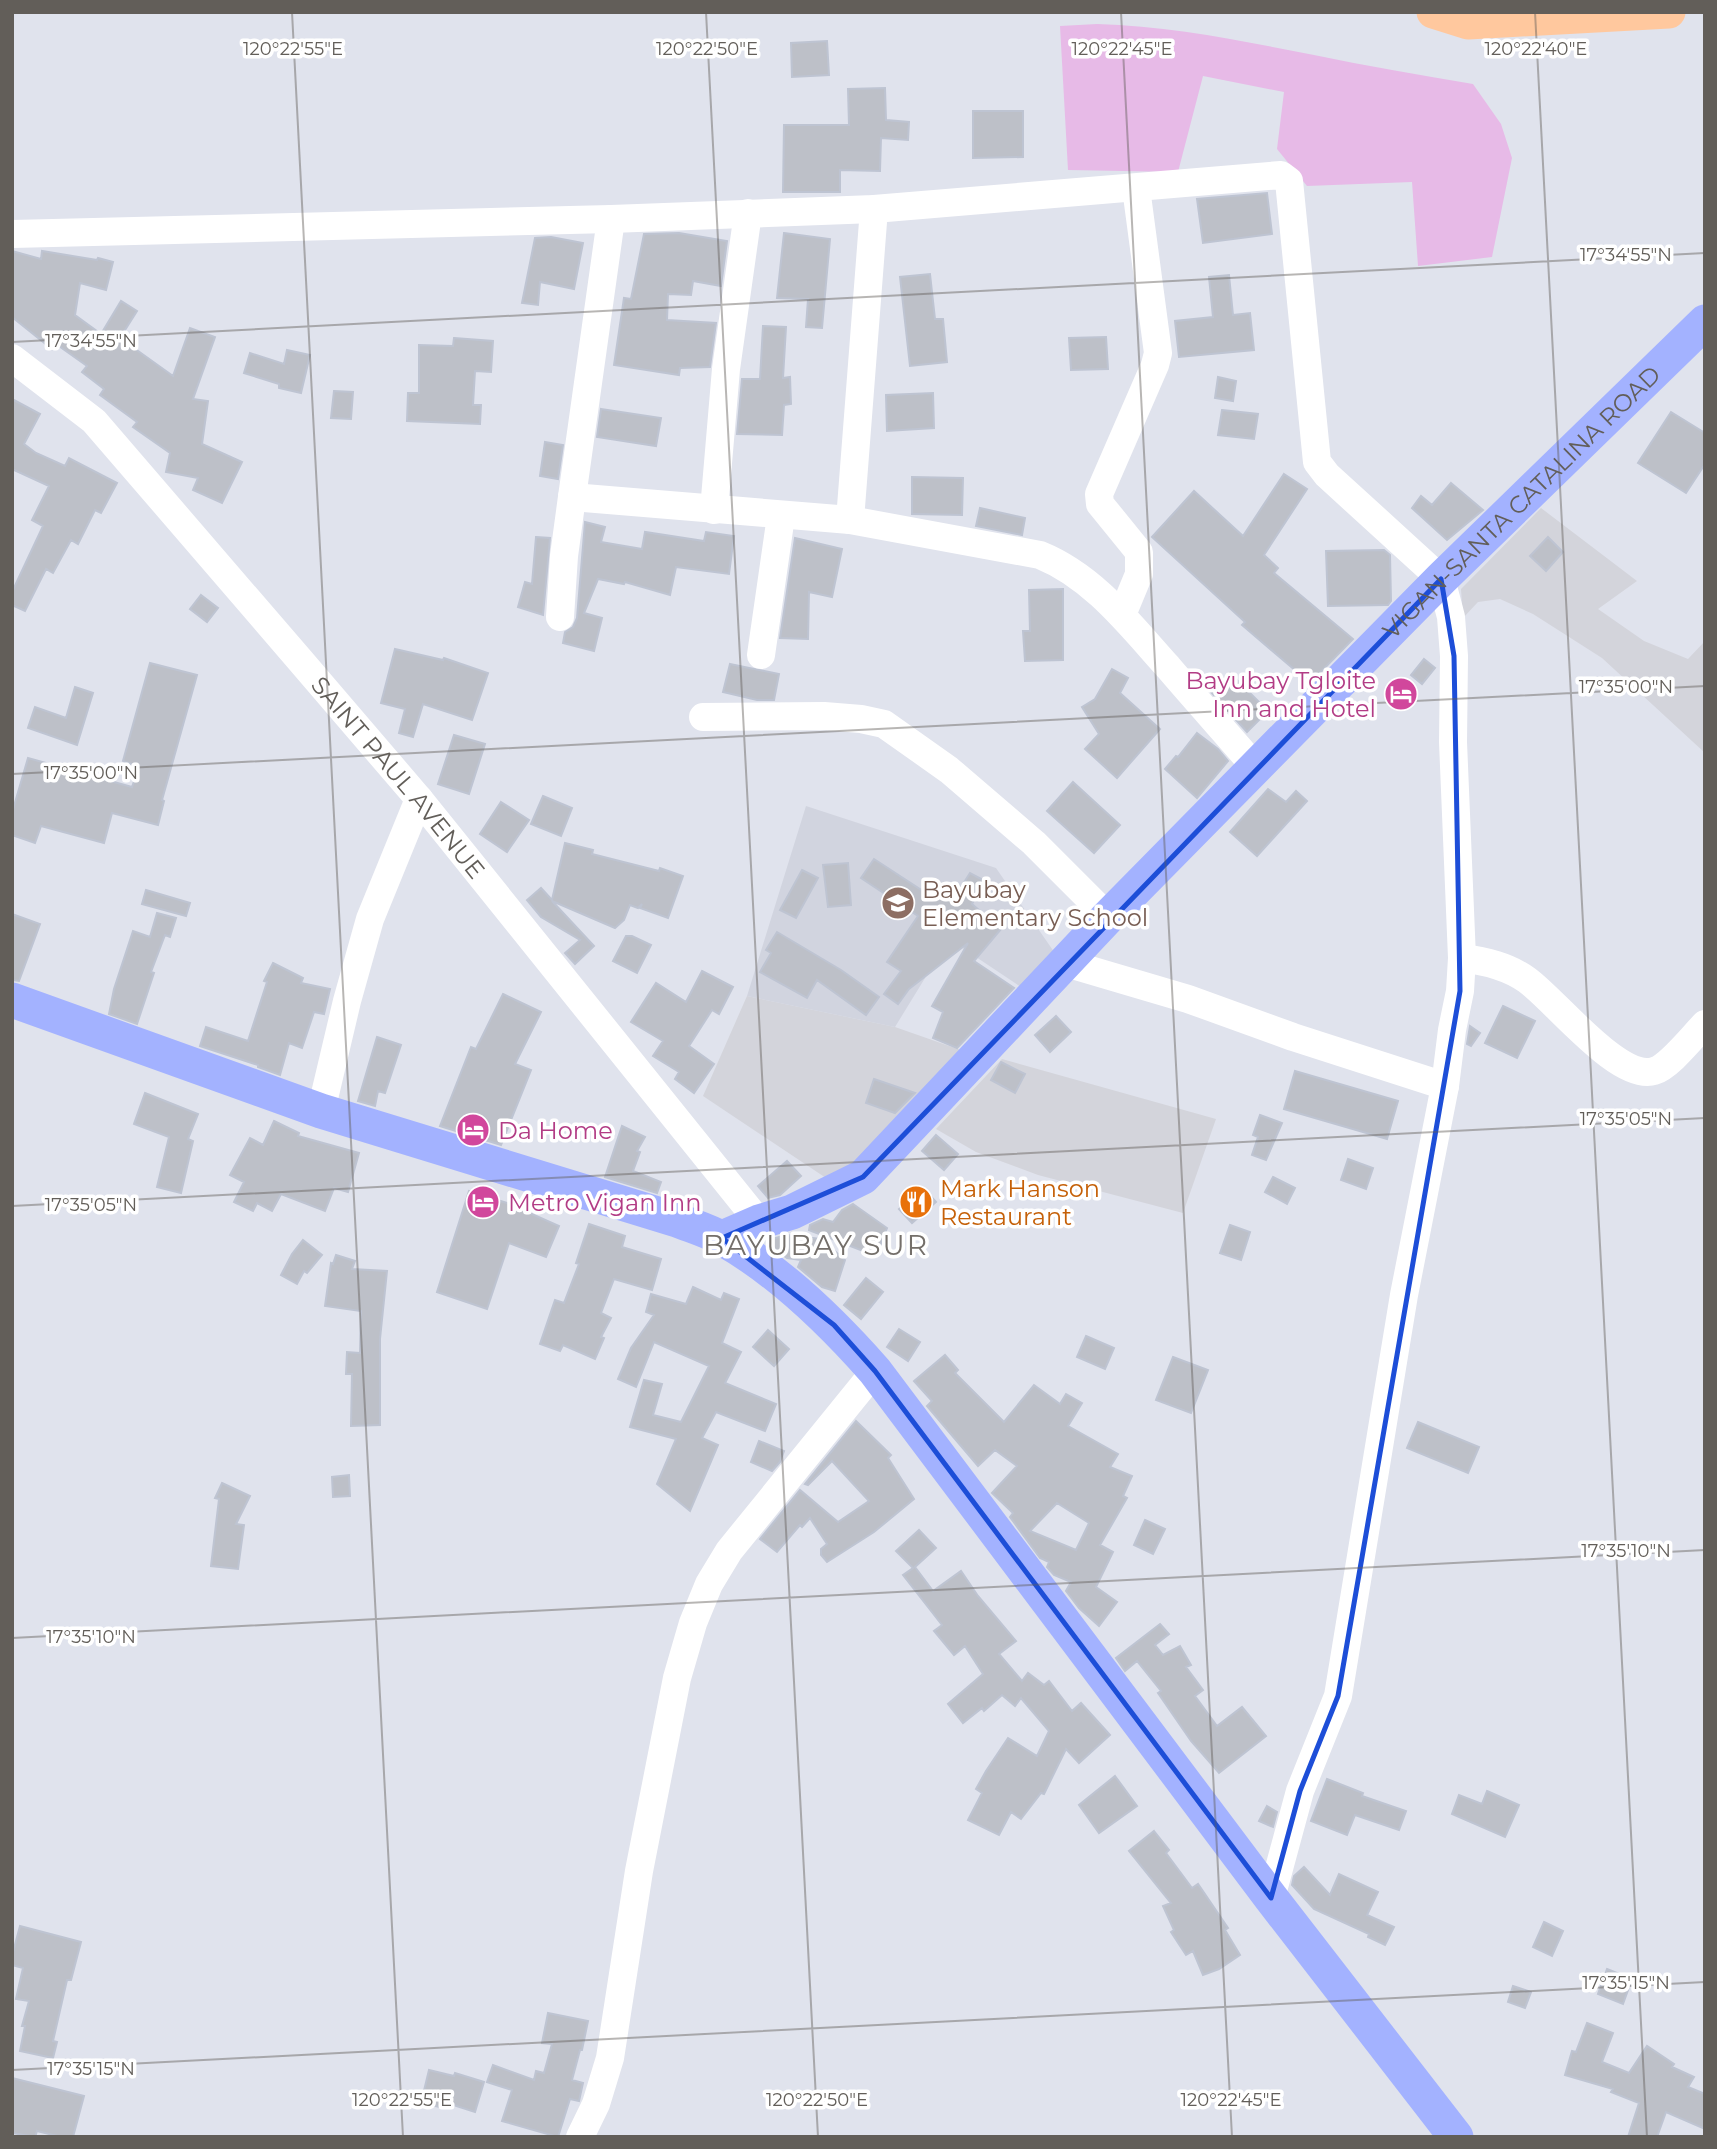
<svg xmlns="http://www.w3.org/2000/svg" width="1717" height="2149" viewBox="0 0 1717 2149" font-family="Montserrat,sans-serif">
  <style>
    .industrial { fill: #d3d4db }
    .education { fill: #d1d4df }
    .green { fill: #e7bae7 }
    .lines { fill: none; stroke-linecap: round; stroke-linejoin: round }
    .river { stroke: #ffc89e; stroke-width: 33 }
    .building { fill: #bdc0c8; stroke: #bec4d2; stroke-width: 2; fill-rule: evenodd }
    .minor { stroke: #fff; stroke-width: 28 }
    .major { stroke: #a3b2ff; stroke-width: 35 }
    .marked { fill: none; stroke: #1d4ed8; stroke-width: 5; stroke-linejoin: round }
    .ticks { fill: none; stroke: #625e59; stroke-width: 2; stroke-opacity: 0.45 }
    .labels { text-anchor: middle; dominant-baseline: central; stroke-width: 7; stroke-linejoin: round; paint-order: stroke }
    .street-label { font-size: 24px; fill: #625e59; stroke: #fff }
    .hotel-label { font-size: 24px; fill: #b23c85; stroke: #fff; text-anchor: start }
    .education-label { font-size: 24px; fill: #785e54; stroke: #fff; text-anchor: start }
    .food-label { font-size: 24px; fill: #c56008; stroke: #fff; text-anchor: start }
    .quarter-label { font-size: 28px; letter-spacing: 2px; fill: #746f6a; stroke: #fff }
    .ticks-label { font-size: 18px; text-anchor: middle; fill: #625e59; stroke: #fff; stroke-width: 7; stroke-linejoin: round; paint-order: stroke }
  </style>
  <rect width="100%" height="100%" fill="#e0e3ed"/>
  <path class="industrial" d="M1541,508L1637,581L1598,609L1644,641L1688,659L1705,641V753L1602,658L1533,614L1500,599L1478,602L1463,618L1461,589Z
    M747,996L895,1027L972,1054L832,1182L703,1096Z
    M1002,1059L1216,1119L1183,1213L1038,1175L976,1152L936,1129Z"/>
  <path class="education" d="M806,806L996,868L1059,959L1030,993L949,939L895,1027L747,996Z"/>
  <path class="green" d="M1097,24C1171,26 1242,41 1314,55C1367,66 1420,75 1473,84L1501,124L1512,158L1492,257L1418,266L1412,182L1307,186L1277,149L1284,92L1203,76L1178,172L1068,170L1060,26Z"/>
  <g class="lines">
    <path class="river" d="M1433,12L1468,23L1669,12"/>
  </g>
  <path class="building" d="M827,41L829,75L792,77L791,43Z
    M885,88L886,120L909,122L908,140L881,138L880,171L840,170V192H783L784,125H849L848,89Z
    M973,111H1023V157L973,158Z
    M1267,193L1272,234L1203,243L1197,199Z
    M679,233L727,241L721,286L693,281L691,295L668,294L667,320L716,323L710,367L680,368L679,375L614,365L624,298L631,299L644,234Z
    M784,233L830,239L822,328L806,327L808,299L777,298Z
    M551,237L583,243L574,289L540,282L538,305L522,303L535,238Z
    M12,251L41,259L42,251L97,260L98,258L113,262L106,290L80,283L75,315L101,334L121,301L137,311L120,338L173,376L190,328L215,337L193,399L208,401L202,444L242,462L222,503L193,490L198,478L166,472L170,453L133,427L137,422L100,395L104,389L82,372L87,366L56,344L52,349L12,317Z
    M930,274L935,319H943L947,362L910,366L900,277Z
    M1229,275L1233,315L1250,313L1254,350L1179,357L1175,321L1213,317L1209,277Z
    M763,326L786,327L783,378L790,377L791,404L784,405L782,435L737,434L742,379H760Z
    M1106,337L1108,369L1071,370L1069,338Z
    M454,338L493,341L491,372L475,371L473,405H481L480,424L407,421L408,393H419V345L453,346Z
    M287,350L310,355L301,393L279,388V384L244,373L250,353L284,364Z
    M1218,377L1236,381L1233,401L1215,398Z
    M334,391L353,392L351,419L331,418Z
    M933,393L934,428L887,431L886,395Z
    M12,399L40,414L24,444L36,453L65,466L69,458L117,483L101,513L95,510L78,544L71,540L53,573L46,569L25,611L12,605V592L43,526L32,520L49,486L12,469Z
    M601,409L661,418L656,446L597,437Z
    M1222,410L1258,414L1254,439L1218,435Z
    M1671,412L1705,433V464L1686,493L1638,463Z
    M545,442L563,445L558,479L540,476Z
    M1284,474L1307,489L1264,555L1278,568L1274,573L1353,639L1310,683L1242,625L1245,622L1152,537L1194,491L1243,536Z
    M912,477L963,478L962,515L912,514Z
    M1451,483L1483,510L1447,540L1412,508L1421,496L1432,505Z
    M980,508L1025,518L1022,535L976,526Z
    M585,522L605,527L601,542L642,549L645,532L704,541L706,532L734,536L729,574L676,567L670,595L625,582L624,584L598,579L584,613L602,618L594,651L563,643L565,632L573,627L577,618Z
    M536,537L550,538L543,615L518,607L525,582L532,584Z
    M1548,537L1563,552L1546,571L1530,556Z
    M795,538L842,549L832,597L809,592L808,639L780,638Z
    M1384,550L1390,555L1391,601L1388,605L1328,606L1326,551Z
    M1063,589V660L1025,661L1023,631H1030L1029,590Z
    M201,595L218,608L207,622L190,609Z
    M395,649L443,660L444,658L488,673L472,720L423,704L413,737L399,733L405,709L381,703Z
    M1424,659L1435,668L1422,684L1411,675Z
    M150,663L197,675L162,800L164,801L158,825L112,813L104,843L41,826L35,843L12,835V813L28,758L132,787L139,767L123,761Z
    M730,664L779,674L774,700H757L723,692Z
    M1112,669L1128,678L1120,693L1160,729L1117,778L1085,749L1099,734L1082,707L1095,699Z
    M1230,673L1268,711L1247,732L1211,692Z
    M75,687L93,693L77,745L28,728L35,707L66,718Z
    M1197,733L1218,749L1228,761L1197,798L1165,769L1176,756L1178,757Z
    M454,735L485,744L469,794L438,784Z
    M1073,782L1120,825L1094,853L1047,811Z
    M1268,789L1286,802L1296,791L1307,801L1257,856L1230,832Z
    M543,796L572,808L561,836L531,824Z
    M501,802L529,820L507,852L480,834Z
    M565,843L593,850L592,854L659,871L660,868L683,876L668,918L640,908L642,904L638,908L630,905L624,920L615,928L552,901L594,946L575,964L565,953L580,940L541,917L527,900L541,888L552,900Z
    M874,859L923,891L929,881L954,898L970,873L985,881L972,904L1001,929L974,961L1014,988L957,1048L933,1038L943,1012L932,1006L968,943L909,989L898,1004L884,994L901,971L887,962L918,916L861,878Z
    M848,863L851,905L828,907L823,865Z
    M802,870L818,878L796,918L780,910Z
    M146,890L190,903L186,916L142,904Z
    M157,913L176,918L170,937L165,935L151,972L154,973L137,1024L109,1014L114,989L133,931L150,937Z
    M12,914L40,924L19,981L12,980Z
    M777,932L841,970L879,997L866,1015L817,980L807,998L760,972L771,953L766,950Z
    M626,936H632L651,945L637,973L613,961Z
    M273,963L303,978L301,983L330,989L324,1014L314,1012L302,1048L289,1043L280,1075L258,1067V1065L200,1046L206,1027L248,1041L267,982L264,981Z
    M702,971L733,987L719,1014L712,1010L689,1046L714,1064L694,1093L675,1079L679,1072L653,1056L663,1041L631,1022L656,983L686,1002Z
    M503,994L541,1012L515,1064L531,1070L501,1145L440,1126L471,1047L476,1049Z
    M1503,1006L1535,1021L1517,1058L1485,1043Z
    M1056,1016L1071,1032L1050,1052L1035,1035Z
    M1470,1026L1480,1033L1471,1046L1467,1044Z
    M377,1037L401,1045L385,1093L378,1091L375,1106L358,1101Z
    M1001,1062L1025,1074L1015,1093L991,1080Z
    M1295,1071L1398,1101L1387,1139L1284,1109Z
    M874,1079L915,1093L895,1113L866,1103Z
    M145,1093L198,1114L188,1139L193,1141L181,1193L157,1187L169,1137L134,1124Z
    M1260,1115L1282,1123L1266,1160L1252,1155L1258,1137L1253,1135Z
    M274,1121L299,1133L298,1136L359,1153L348,1192L334,1188L325,1211L281,1194L272,1211L257,1203L253,1211L234,1202L244,1182L230,1175L250,1138L263,1145Z
    M622,1126L645,1137L637,1151L640,1152L633,1171L661,1182L657,1193L605,1177Z
    M936,1135L958,1154L944,1170L922,1151Z
    M1348,1159L1373,1168L1366,1189L1341,1180Z
    M787,1161L801,1176L780,1195L768,1198L758,1186Z
    M1273,1177L1295,1188L1287,1204L1265,1192Z
    M923,1188L936,1202L912,1223L899,1209Z
    M469,1191L507,1203L559,1226L546,1257L509,1243L487,1309L437,1292Z
    M853,1204L887,1228L876,1256L809,1230L810,1225L823,1219L833,1222L842,1210Z
    M589,1224L625,1236L622,1247L661,1259L652,1290L614,1279L601,1313L611,1318L601,1337L604,1338L595,1359L563,1345L560,1351L540,1344L555,1300L564,1303L579,1264L576,1263Z
    M1230,1225L1250,1232L1241,1260L1220,1253Z
    M786,1235L821,1239L845,1260L835,1291L822,1287L798,1267L801,1260L787,1258L771,1246L772,1239Z
    M303,1240L322,1255L307,1273L304,1271L297,1284L281,1275L292,1254Z
    M336,1255L355,1261L352,1269L387,1271L380,1339V1425L351,1426L352,1374H346L347,1352L360,1353L361,1311L325,1306L331,1263L333,1264Z
    M866,1278L883,1292L861,1319L844,1305Z
    M693,1287L721,1300L724,1293L739,1299L722,1343L741,1352L725,1383L776,1404L765,1431L716,1412L702,1438L718,1445L690,1511L657,1484L676,1439L630,1427L644,1380L662,1384L653,1415L681,1422L709,1366L654,1342L636,1387L618,1379L631,1348L654,1315L646,1312L651,1294L686,1304Z
    M899,1329L920,1342L908,1361L887,1347Z
    M768,1330L789,1349L774,1366L753,1347Z
    M1086,1336L1114,1348L1105,1369L1077,1357Z
    M945,1355L958,1370L955,1373L1004,1422L1034,1385L1060,1404L1066,1394L1082,1403L1068,1426L1118,1454L1110,1467L1132,1476L1123,1496L1127,1498L1100,1545L1113,1552L1096,1587L1117,1602L1099,1626L1079,1608L1066,1591L1071,1582L1054,1575L1047,1567L1049,1562L1040,1558L1010,1517L1013,1513L992,1493L1017,1466L995,1450L978,1466L927,1406L932,1401L914,1381ZM1057,1503L1089,1523L1076,1550L1030,1531Z
    M1173,1357L1208,1370L1191,1413L1156,1400Z
    M856,1421L891,1455L888,1458L914,1499L874,1532L827,1562L821,1555V1549L827,1544L810,1518L802,1527L800,1525L777,1552L760,1539L800,1490L838,1522L869,1501L832,1461L808,1485L805,1484Z
    M1418,1422L1479,1447L1468,1473L1407,1448Z
    M759,1441L784,1451L780,1462L772,1471L751,1462Z
    M349,1475L350,1496L333,1497L332,1477Z
    M222,1483L250,1496L236,1524L244,1525L238,1569L211,1566L219,1499L215,1498Z
    M1145,1520L1165,1529L1153,1554L1134,1545Z
    M919,1530L936,1548L915,1567L933,1591L961,1571L978,1596L1016,1641L999,1654L1022,1681L1028,1673L1044,1685L1049,1681L1072,1711L1081,1703L1110,1735L1079,1763L1066,1749L1044,1794L1041,1793L1021,1819L1011,1812L999,1835L968,1820L982,1793L976,1789L986,1771L1008,1738L1037,1756L1049,1731L1021,1698L1015,1706L1002,1695L984,1711L982,1708L963,1723L948,1704L983,1674L965,1646L954,1655L934,1631L942,1625L903,1575L913,1568L896,1551Z
    M1160,1624L1169,1634L1155,1645L1163,1655L1180,1646L1191,1665L1186,1667L1203,1690L1195,1696L1217,1726L1242,1707L1266,1736L1219,1773L1191,1741L1158,1693L1161,1691L1137,1661L1125,1671L1116,1658Z
    M1115,1776L1137,1806L1099,1833L1079,1805Z
    M1327,1779L1363,1793L1362,1796L1406,1811L1399,1830L1355,1815L1347,1835L1311,1821Z
    M1487,1791L1519,1805L1505,1837L1452,1814L1459,1795L1482,1804Z
    M1267,1806L1277,1812L1273,1827L1259,1821Z
    M1154,1831L1169,1850L1166,1853L1192,1888L1198,1884L1228,1928L1225,1930L1240,1955L1219,1969L1203,1975L1193,1951L1186,1955L1171,1932L1174,1930L1163,1906L1171,1903L1129,1851Z
    M1304,1867L1330,1895L1339,1874L1378,1892L1367,1915L1394,1927L1385,1945L1368,1937L1369,1934L1314,1909L1292,1885L1294,1876Z
    M1544,1922L1563,1931L1552,1956L1533,1947Z
    M20,1926L81,1942L71,1980H67L53,2041L57,2042L53,2058L20,2051L25,2026H22L29,2001L16,1999L23,1968L12,1965V1956Z
    M1607,1969L1632,1979L1623,2004L1598,1994Z
    M1513,1986L1531,1992L1525,2008L1508,2002Z
    M548,2013L588,2021L582,2050H580L572,2080L583,2083L579,2101L570,2099L558,2137L502,2121L512,2090L487,2082L493,2065L534,2080L536,2071L544,2073L552,2044L542,2043Z
    M1587,2023L1613,2033L1602,2062L1629,2073L1647,2046L1674,2064L1672,2067L1694,2077L1688,2087L1705,2094V2129L1666,2112L1657,2137H1628L1639,2103L1611,2092L1613,2089L1565,2075L1572,2051L1576,2052Z
    M429,2070L454,2076L455,2073L484,2082L475,2112L441,2101L440,2107L421,2103Z
    M12,2078L84,2096L73,2137H61L37,2131L35,2137L12,2133Z"/>
  <g class="lines">
    <g class="minor">
      <path d="M611,219L572,497L850,520L1040,555C1094,577 1130,625 1168,667C1197,701 1227,734 1256,768"/>
      <path d="M12,234L611,219L874,209L1281,175L1289,181L1317,462L1327,475L1441,579L1451,617L1454,656L1453,742L1462,958L1460,991L1452,1030L1445,1086L1404,1295L1338,1696L1300,1791L1271,1898"/>
      <path id="s1" d="M12,358L94,421L299,659L419,799L759,1222"/>
      <path d="M714,510L726,369L748,213"/>
      <path d="M850,520L874,209"/>
      <path d="M1122,615L1139,574V552L1100,504L1099,494L1155,365L1158,353L1136,188"/>
      <path d="M560,617L564,556L572,497"/>
      <path d="M761,655L781,516"/>
      <path d="M703,717L824,716L861,719L884,724L949,770L1034,843L1108,917"/>
      <path d="M1462,958C1485,961 1508,966 1527,980C1556,1001 1619,1082 1654,1071C1669,1067 1693,1036 1705,1024"/>
      <path d="M1066,963L1188,999L1293,1037L1445,1086"/>
      <path d="M321,1111L347,1001L370,919L419,799"/>
      <path d="M580,2137L596,2104L610,2058L639,1871L677,1678L693,1623L709,1584L729,1551L875,1371"/>
    </g>
    <g class="major">
      <path d="M12,1000L321,1111L677,1220C692,1226 709,1231 723,1239C781,1272 831,1321 875,1371L1271,1898L1456,2137"/>
      <path id="s2" d="M722,1238L759,1222L792,1212L863,1177L1108,917L1441,579L1705,322"/>
    </g>
  </g>
  <path class="marked" d="M1441,579L1454,656L1460,991L1338,1696L1300,1791L1271,1898L875,1371L834,1325L722,1238L863,1177Z"/>
  <path class="ticks" d="M292,12L403,2137M706,12L818,2137M1121,12L1232,2137M1535,12L1647,2137M12,342L1705,253M12,774L1705,686M12,1206L1705,1118M12,1638L1705,1550M12,2070L1705,1982"/>
  <defs>
    <symbol id="hotel-disc" viewBox="-11 -11 22 22"><circle r="9.5" fill="#d1479c" stroke="#fff"/><path d="M-6-4.5h1.5V1H6V5H4.5V3h-9V5H-6ZM-4 0a1.8 1.8 0 1 1 3.6 0ZM.5 0V-2.5h3Q6-2.5 6 0Z" fill="#fff"/></symbol>
    <symbol id="school-disc" viewBox="-11 -11 22 22"><circle r="9.5" fill="#8d6e63" stroke="#fff"/><path d="M0-5L7-2L0 1L-7-2ZM-4 1L0 2.5L4 1V4Q0 6-4 4Z" fill="#fff"/></symbol>
    <symbol id="restaurant-disc" viewBox="-11 -11 22 22"><circle r="9.5" fill="#e8710a" stroke="#fff"/><path d="M-5-6h1v4h1v-4h1v4h1v-4h1v5L-1.5 .5V6h-2V.5L-5-1ZM5-6V6H3V1.5H1.5Q1.5-4 5-6Z" fill="#fff"/></symbol>
  </defs>
  <g fill-rule="evenodd">
    <use href="#hotel-disc" x="1382" y="675" width="38" height="38"/>
    <use href="#school-disc" x="879" y="884" width="38" height="38"/>
    <use href="#hotel-disc" x="454" y="1111" width="38" height="38"/>
    <use href="#hotel-disc" x="464" y="1183" width="38" height="38"/>
    <use href="#restaurant-disc" x="897" y="1183" width="38" height="38"/>
  </g>
  <g class="labels">
    <g class="street-label">
      <text stroke="none"><textPath href="#s2" startOffset="1097">VIGAN-SANTA CATALINA ROAD</textPath></text>
      <text stroke="none"><textPath href="#s1" startOffset="572">SAINT PAUL AVENUE</textPath></text>
    </g>
    <g class="hotel-label">
      <text x="1376" y="680" text-anchor="end">Bayubay Tgloite<tspan x="1376" dy="28">Inn and Hotel</tspan></text>
      <text x="498" y="1130">Da Home</text>
      <text x="508" y="1202">Metro Vigan Inn</text>
    </g>
    <g class="education-label">
      <text x="922" y="889">Bayubay<tspan x="922" dy="28">Elementary School</tspan></text>
    </g>
    <g class="food-label">
      <text x="940" y="1188">Mark Hanson<tspan x="940" dy="28">Restaurant</tspan></text>
    </g>
    <g class="quarter-label">
      <text x="816" y="1245">BAYUBAY SUR</text>
    </g>
  </g>
  <g class="ticks-label">
    <text x="293" y="55">120°22'55"E</text>
    <text x="707" y="55">120°22'50"E</text>
    <text x="1122" y="55">120°22'45"E</text>
    <text x="1536" y="55">120°22'40"E</text>
    <text x="1626" y="261">17°34'55"N</text>
    <text x="91" y="347">17°34'55"N</text>
    <text x="1626" y="693">17°35'00"N</text>
    <text x="91" y="779">17°35'00"N</text>
    <text x="1626" y="1125">17°35'05"N</text>
    <text x="91" y="1211">17°35'05"N</text>
    <text x="1626" y="1557">17°35'10"N</text>
    <text x="91" y="1643">17°35'10"N</text>
    <text x="1626" y="1989">17°35'15"N</text>
    <text x="91" y="2075">17°35'15"N</text>
    <text x="402" y="2106">120°22'55"E</text>
    <text x="817" y="2106">120°22'50"E</text>
    <text x="1231" y="2106">120°22'45"E</text>
  </g>
  <rect width="1717" height="2149" fill="none" stroke="#625e59" stroke-width="28"/>
</svg>
